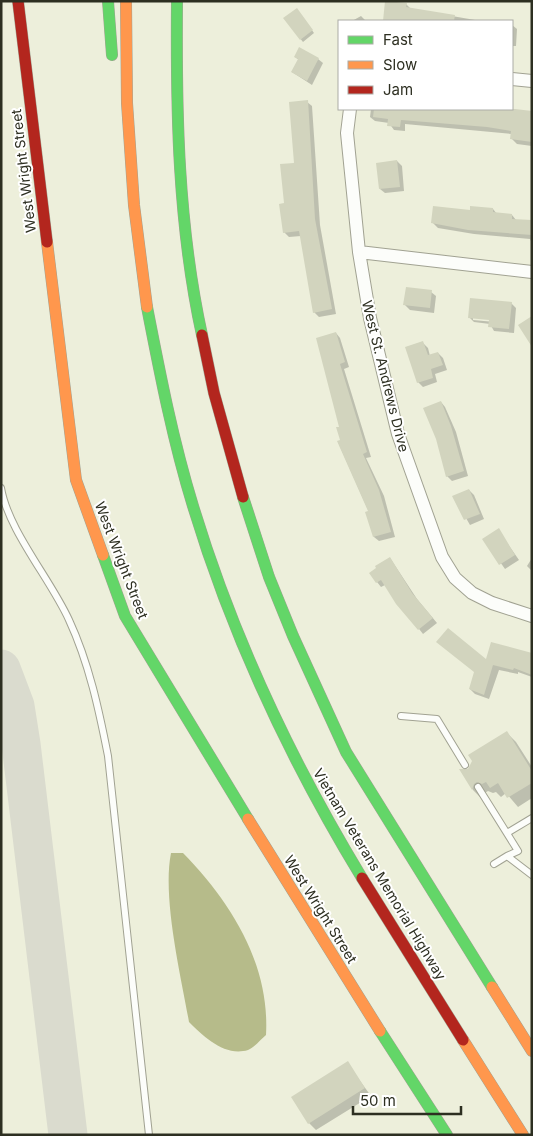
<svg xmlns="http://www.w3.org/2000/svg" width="533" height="1136" viewBox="0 0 533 1136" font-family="Inter,sans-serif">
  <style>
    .water { fill: #b6bb8a }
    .shadow { fill: #0003; fill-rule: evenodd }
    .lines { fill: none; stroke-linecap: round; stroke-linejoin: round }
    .taxiway { stroke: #dadbce; stroke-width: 39 }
    .building { fill: #d2d4be }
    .lane-casing { stroke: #a1a292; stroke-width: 8 }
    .street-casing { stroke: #a1a292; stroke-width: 14 }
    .fast-casing { stroke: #a1a292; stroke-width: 12 }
    .slow-casing { stroke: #a1a292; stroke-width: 12 }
    .jam-casing { stroke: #a1a292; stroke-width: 12 }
    .lane { stroke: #fcfdfa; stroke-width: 6 }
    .street { stroke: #fcfdfa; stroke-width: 12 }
    .fast { stroke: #63d668; stroke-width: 11 }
    .slow { stroke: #ff974d; stroke-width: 11 }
    .jam { stroke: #b3261e; stroke-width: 11 }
    .labels { text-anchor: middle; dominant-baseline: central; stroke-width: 4; stroke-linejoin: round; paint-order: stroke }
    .street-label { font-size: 14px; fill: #2d2f21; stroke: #fff }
  </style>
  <rect width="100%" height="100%" fill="#edefdb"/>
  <path class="water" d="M171,853H183C231,902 270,964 266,1035C261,1039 254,1048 248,1050C225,1057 204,1037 189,1022C181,976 162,898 171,853Z"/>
  <path class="shadow" d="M386,2L406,4L411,9L481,21H384Z
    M299,12L314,33L303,42L285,19Z
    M361,16L366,21H352Z
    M512,25L517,29L516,46H512Z
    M295,57L318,59L323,63L312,85L292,72L299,60Z
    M307,102L312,106L320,225L336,314L319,317L314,312L301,236L289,237L284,232L285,204Z
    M371,109H506L532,112V146L517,144L512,139V134L405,124V131L394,130L389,123L375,121L370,117Z
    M397,161L402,166L404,191L385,193L380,189Z
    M493,209L497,214L512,215L516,220L532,222V243L530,239L474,234L438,228L433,223L471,212Z
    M431,292L436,296L434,313L410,310L405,305Z
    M511,303L516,308L514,333L494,331L490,324L474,322L469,317ZM473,317L495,319V322L473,320Z
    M336,333L340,338L349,367L344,369L371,457L366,458L384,496L395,537L379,541L374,537L369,512L338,442L342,440Z
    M423,343L428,348L430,356L438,353L443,358L447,370L435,374L437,382L423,387L418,382Z
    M441,402L445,407L456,432L468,476L452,481L447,476Z
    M469,490L474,495L484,519L470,525L454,497Z
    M498,530L519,560L505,569L484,539Z
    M390,558L417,599L437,623L423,634L385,585L381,587L377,582Z
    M532,558V571L527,566Z
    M532,656V677L518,672V674L499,670L489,699L475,694L470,689L487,661Z
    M507,733L516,742L532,767V798L518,807L506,793L501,797L496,792L493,793L488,791L483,794L482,799L473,790L461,770H469Z
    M347,1063L371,1096L316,1130L309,1123Z"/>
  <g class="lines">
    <path class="taxiway" d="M1,669L15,706L21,744L68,1135"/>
  </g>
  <path class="building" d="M385,1L407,3L406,7L455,15L454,21H383Z
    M297,8L313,30L300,40L283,18Z
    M299,47L319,58L307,81L291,72L298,59L294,57Z
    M308,100L315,219L332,309L313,313L299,231L283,233L279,204L284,203L280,164L294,163L289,102Z
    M374,109H515L532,111V142L510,139L511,131L487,127L401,120L400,127L387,126L388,119L373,117Z
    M397,160L400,187L379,189L376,163Z
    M433,206L470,210V206L493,208V212L512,214V219L532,220V235L468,230L431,223Z
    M406,287L432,290L430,308L403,305Z
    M470,298L512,302L509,329L488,327L489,320L468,318Z
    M532,316V347L518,325Z
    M336,332L345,362L340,364L367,452L363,454L379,490L391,532L373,537L365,512L368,511L337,441L340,440L336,427H339L316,338Z
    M423,341L428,355L438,352L443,365L431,369L433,378L417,383L405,347Z
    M441,401L451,426L464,471L446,477L436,439L423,408Z
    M469,489L480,514L464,520L452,496Z
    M499,528L515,555L499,565L482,539Z
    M390,557L412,593L433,618L418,630L396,604L381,580L376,583L369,573L376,568L375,566Z
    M448,628L486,659L491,642L532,653V675L514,668L513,670L493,665L484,695L469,689L474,672L436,642Z
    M507,731L532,771V783L507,798L498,783L490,788L486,782L482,784L477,782L474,784L472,790L459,769H468L472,761L468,755Z
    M348,1061L365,1088L308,1124L291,1097Z"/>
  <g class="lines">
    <defs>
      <path id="lane" d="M1,488C8,530 51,580 69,620C89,663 99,710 108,756L149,1135
        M401,716L437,719L465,765
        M478,787L518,851L507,856L532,875
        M507,833L532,818
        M494,864L507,856"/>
      <path id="street" d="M512,79L532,81
        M350,109L347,133L359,252L370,318L398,434L442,557L455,578L472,593L492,603L532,616
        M359,252L532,272"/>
      <path id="fast" d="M108,1L112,55
        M177,1C176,113 178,225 202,335
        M147,307C160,374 173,441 193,506C233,638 291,761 362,878
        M243,497L269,577L293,636L346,752L492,987
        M103,555L125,616L248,819
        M380,1031L447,1135"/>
      <path id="slow" d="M126,1L127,103L134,205L147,307
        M47,242L76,480L103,555
        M248,819L380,1031
        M492,987L532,1051
        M463,1040L523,1135"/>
      <path id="jam" d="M18,1L47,242
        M202,335L214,393L243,497
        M362,878L463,1040"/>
    </defs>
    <use href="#lane" class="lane-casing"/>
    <use href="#street" class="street-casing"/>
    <use href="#fast" class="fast-casing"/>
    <use href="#slow" class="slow-casing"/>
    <use href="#jam" class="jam-casing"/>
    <use href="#lane" class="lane"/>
    <use href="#street" class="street"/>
    <use href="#fast" class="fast"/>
    <use href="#slow" class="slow"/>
    <use href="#jam" class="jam"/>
  </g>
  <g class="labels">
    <g class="street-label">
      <text transform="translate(23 171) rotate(-97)">West Wright Street</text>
      <text transform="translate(386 376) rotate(76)">West St. Andrews Drive</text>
      <text transform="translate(122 560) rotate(69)">West Wright Street</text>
      <text transform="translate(380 874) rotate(59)">Vietnam Veterans Memorial Highway</text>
      <text transform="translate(321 909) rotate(58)">West Wright Street</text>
    </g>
  </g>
  <rect width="533" height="1136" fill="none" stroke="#2d2f21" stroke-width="5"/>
  <rect x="338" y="20" width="175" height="90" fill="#ffffff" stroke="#abaca6"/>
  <rect x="348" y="36" width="25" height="8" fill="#63d668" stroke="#abaca6"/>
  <text x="383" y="45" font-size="15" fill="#2d2f21">Fast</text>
  <rect x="348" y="61" width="25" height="8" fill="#ff974d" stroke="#abaca6"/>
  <text x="383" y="70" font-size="15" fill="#2d2f21">Slow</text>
  <rect x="348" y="86" width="25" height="8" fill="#b3261e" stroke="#abaca6"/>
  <text x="383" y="95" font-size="15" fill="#2d2f21">Jam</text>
  <path d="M353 1106v8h108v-8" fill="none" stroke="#2d2f21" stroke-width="2.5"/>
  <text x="360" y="1106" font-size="15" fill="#2d2f21" stroke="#ffffff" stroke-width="4" paint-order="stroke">50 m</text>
</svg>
